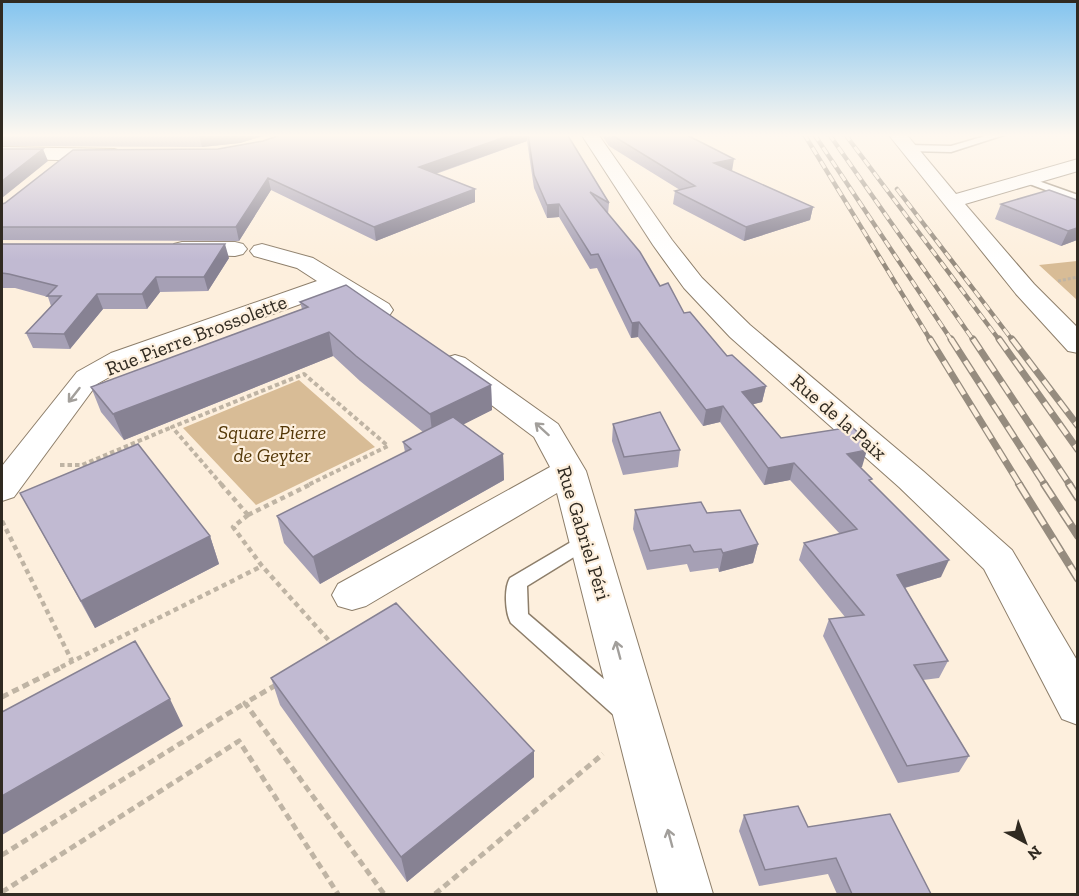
<svg xmlns="http://www.w3.org/2000/svg" width="1079" height="896" viewBox="0 0 1079 896" font-family="'Zilla Slab',serif">
  <style>
    .green { fill: #d8bc96 }
    .lines { fill: none; stroke-linecap: round; stroke-linejoin: round }
    .service-casing { stroke: #8d7e6a; stroke-width: 3 }
    .minor-casing { stroke: #8d7e6a; stroke-width: 2 }
    .path-far3 { stroke: #bfb4a4; stroke-width: 3; stroke-dasharray: 3 2; stroke-linecap: butt }
    .path-far2 { stroke: #bfb4a4; stroke-width: 4; stroke-dasharray: 4.5 3; stroke-linecap: butt }
    .path-far1 { stroke: #bfb4a4; stroke-width: 4.5; stroke-dasharray: 5 4; stroke-linecap: butt }
    .path { stroke: #bfb4a4; stroke-width: 5; stroke-dasharray: 7 4.5; stroke-linecap: butt }
    .service { fill: #fff; fill-rule: evenodd }
    .minor { fill: #fff; fill-rule: evenodd }
    .rail-far2-casing { stroke: #968c7f; stroke-width: 4.5 }
    .rail-far1-casing { stroke: #968c7f; stroke-width: 7 }
    .rail-casing { stroke: #968c7f; stroke-width: 8 }
    .rail-far2 { stroke: #fdefdd; stroke-width: 3; stroke-dasharray: 8; stroke-linecap: butt }
    .rail-far1 { stroke: #fdefdd; stroke-width: 4.5; stroke-dasharray: 13; stroke-linecap: butt }
    .rail { stroke: #fdefdd; stroke-width: 5; stroke-dasharray: 16; stroke-linecap: butt }
    .wall { fill: #a6a0b5 }
    .shaded-wall { fill: #878293 }
    .building { fill: #c1bad2; stroke: #878293; stroke-width: 1.5 }
    .oneway { stroke: #a29f9b }
    .labels { text-anchor: middle; dominant-baseline: central; stroke-width: 4.5; stroke-linejoin: round; paint-order: stroke }
    .street-label { font-size: 20px; fill: #302a21; stroke: #fdefdd }
    .park-label { font-size: 20px; font-style: italic; fill: #533707; stroke: #fdefdd }
  </style>
  <rect width="100%" height="100%" fill="#fdefdd"/>
  <path class="green" d="M1077,261H1078L1077,300L1039,265Z
    M299,380L375,447L256,505L183,428Z"/>
  <g class="lines">
    <defs>
      <path id="service" d="M992,134H1007L951,152L909,151L904,148L909,145L951,146Z
        M1024,178H1030L1078,195V202L1024,182Z
        M588,532L595,534L597,539L595,544L527,586L528,614L633,704L637,711L633,718L625,721L617,718L511,623C505,612 504,588 510,578Z"/>
      <path id="minor" d="M581,134H598L672,240L702,278L750,325L923,471L1012,550L1078,662V725L1062,719L984,569L899,487L730,337L684,288L653,245Z
        M888,134H906L956,194L1078,159V171L965,204L1034,284L1078,328V353L1068,351L1016,294Z
        M2,147L114,149L121,151L123,155L121,159L114,161L2,159Z
        M182,242H235L243,244L247,249L243,254L235,256L174,254L170,249L174,244Z
        M262,244L313,258L389,304L393,310L389,316C369,321 351,303 334,292L131,365L97,384L14,497L2,501V466L77,372L111,353L317,281L297,268L254,256L250,251L254,246Z
        M455,355L465,358L558,424L586,471L713,894H658L557,493L366,606L352,610L338,606L332,595L338,584L550,467L534,437L445,370L441,364L445,358Z"/>
    </defs>
    <use href="#service" class="service-casing"/>
    <use href="#minor" class="minor-casing"/>
    <path class="path-far3" d="M1058,281L1078,277"/>
    <path class="path-far2" d="M60,465H82L172,427
      M222,485L172,427L304,374L388,446L308,485"/>
    <path class="path-far1" d="M221,484L248,515
      M248,515L233,527L262,566L332,644
      M248,515L311,484
      M2,521L72,661
      M61,667L262,566"/>
    <path class="path" d="M276,685L245,703L384,894
      M2,697L64,666
      M2,855L245,703
      M2,892L239,741L338,894
      M435,894L603,754"/>
    <use href="#service" class="service"/>
    <use href="#minor" class="minor"/>
    <defs>
      <path id="rail-far2" d="M804,134L931,341
        M814,134L952,341
        M829,134L974,341
        M845,134L1000,341
        M897,189L1013,341"/>
      <path id="rail-far1" d="M930,339L1020,485
        M951,339L1045,485
        M973,339L1070,485
        M999,339L1078,450
        M1012,339L1078,426"/>
      <path id="rail" d="M1019,484L1078,579
        M1044,484L1078,536
        M1069,484L1078,498"/>
    </defs>
    <use href="#rail-far2" class="rail-far2-casing"/>
    <use href="#rail-far1" class="rail-far1-casing"/>
    <use href="#rail" class="rail-casing"/>
    <use href="#rail-far2" class="rail-far2"/>
    <use href="#rail-far1" class="rail-far1"/>
    <use href="#rail" class="rail"/>
  </g>
  <path class="wall" d="M2,134H269L240,143L202,147L2,146Z
    M283,134H567L609,203L608,214L660,286L684,313L727,356L766,386L762,402L753,404L781,438L862,467H860L941,577L905,588L948,661L939,678L923,680L969,756L959,772L898,783L823,636L829,619L845,617L799,560L804,543L840,534L790,480L764,485L720,422L703,426L638,337L631,338L597,268L590,269L559,217L547,218L534,188L527,141L436,174L475,202L376,241L271,190L239,241L2,240V204L218,149L263,141Z
    M601,134H692V137L732,171L813,207L810,220L744,241L673,204L675,191L680,190L609,146Z
    M1077,200V240L1061,246L995,219L1001,204Z
    M2,244L229,258L208,291L160,292L147,309H103L70,349L33,348L26,333L51,306L48,297L15,288H2Z
    M300,302L491,385L492,410L463,424L503,454L504,480L320,584L284,543L277,516L405,452L403,442L423,432L360,381L333,356L124,440L101,412L91,387L302,309Z
    M613,424L680,450L678,467L623,475L612,441Z
    M20,493L210,536L219,564L95,628Z
    M635,510L707,513L758,544L753,563L719,572L718,568L690,572L687,564L647,570L633,529Z
    M271,678L534,777L407,882L280,705Z
    M744,815L808,827L931,894H837L828,874L759,886L739,831Z"/>
  <path class="shaded-wall" d="M207,134H269L240,143L202,147L199,135Z
    M514,134H527V141L420,179L419,167Z
    M43,149L48,161L2,198V181Z
    M734,159L732,171L714,163Z
    M268,178L271,190L239,241L236,227Z
    M475,189V202L376,241L374,227Z
    M559,204V217L547,218V205Z
    M813,207L810,220L744,241L746,227Z
    M1077,228V240L1061,246L1068,231Z
    M225,244L229,258L208,291L204,277Z
    M156,277L160,292L147,309L142,294Z
    M97,294L103,309L70,349L64,334Z
    M639,322L638,337L631,338L632,323Z
    M329,332L333,356L124,440L113,414Z
    M491,385L492,410L433,440L430,414Z
    M766,386L762,402L739,408L742,392Z
    M723,406L720,422L703,426L706,410Z
    M867,450L862,467L842,471L847,454Z
    M503,454L504,480L320,584L313,557Z
    M794,463L790,480L764,485L768,468Z
    M210,536L219,564L95,628L81,601Z
    M758,544L753,563L719,572L723,553Z
    M949,560L941,577L890,592L897,575Z
    M170,699L183,726L2,835V796Z
    M534,751V777L407,882L401,857Z"/>
  <path class="building" d="M35,134H207L199,135Z
    M283,134H514L419,167L475,189L374,227L268,178L236,227H2V204L5,203L73,150L218,149L263,141Z
    M528,134H567L609,203L590,192L640,252L660,286L668,283L684,313L690,312L727,356L732,355L766,386L742,392L781,438L852,427L865,439L867,450L847,454L872,479L869,480L949,560L897,575L948,661L914,665L969,756L907,766L829,619L864,615L804,543L857,529L794,463L768,468L723,406L706,410L639,322L632,323L598,254L591,255L559,204L547,205L534,175Z
    M610,134H685L734,159L714,163L813,207L746,227L675,191L695,186Z
    M2,149H43L2,181Z
    M1049,190L1077,200V228L1068,231L1001,204Z
    M2,244H225L204,277H156L142,294H97L64,334L26,333L61,296H47L57,286L9,274L2,273Z
    M346,285L491,385L430,414L356,356L329,332L113,414L91,387L308,307L300,302Z
    M660,412L680,450L624,457L613,424Z
    M453,417L503,454L313,557L277,516L411,449L403,442Z
    M138,444L210,536L81,601L20,493Z
    M701,502L707,513L740,510L758,544L723,553L721,549L694,552L690,545L650,551L635,510Z
    M396,603L534,751L401,857L271,678Z
    M135,641L170,699L2,796V712Z
    M798,806L808,827L890,814L931,894H852L836,858L765,870L744,815Z"/>
  <defs><path id="oneway-shaft" d="M-6 0H5M1.5-3L5.5 0L1.5 3" fill="none" stroke-width="1.6" stroke-linecap="round" stroke-linejoin="round" transform="scale(1.5)"/></defs>
  <g class="oneway">
    <use href="#oneway-shaft" transform="translate(74 395) rotate(128)"/>
    <use href="#oneway-shaft" transform="translate(542 429) rotate(-138)"/>
    <use href="#oneway-shaft" transform="translate(618 650) rotate(-105)"/>
    <use href="#oneway-shaft" transform="translate(670 838) rotate(-105)"/>
  </g>
  <linearGradient id="sky" x2="0" y2="1"><stop stop-color="#83c4ef"/><stop offset="0.52" stop-color="#fef8f0"/><stop offset="1" stop-color="#fef8f0" stop-opacity="0"/></linearGradient>
  <rect width="1079" height="260" fill="url(#sky)"/>
  <g class="labels">
    <g class="street-label">
      <text transform="translate(196 335) rotate(-21)">Rue Pierre Brossolette</text>
      <text transform="translate(839 417) rotate(41)">Rue de la Paix</text>
      <text transform="translate(584 533) rotate(73)">Rue Gabriel Péri</text>
    </g>
    <g class="park-label">
      <text x="272" y="432">Square Pierre<tspan x="272" dy="23">de Geyter</tspan></text>
    </g>
  </g>
  <rect width="1079" height="896" fill="none" stroke="#302a21" stroke-width="6"/>
  <g transform="translate(1025 842) rotate(139)" stroke="#fdefdd" stroke-width="4.5" paint-order="stroke">
  <path d="M0-4.5L10 22L0 15L-10 22Z" fill="#302a21"/>
  <text y="-9" font-size="16" font-weight="bold" text-anchor="middle" fill="#302a21">N</text>
  </g>
</svg>
